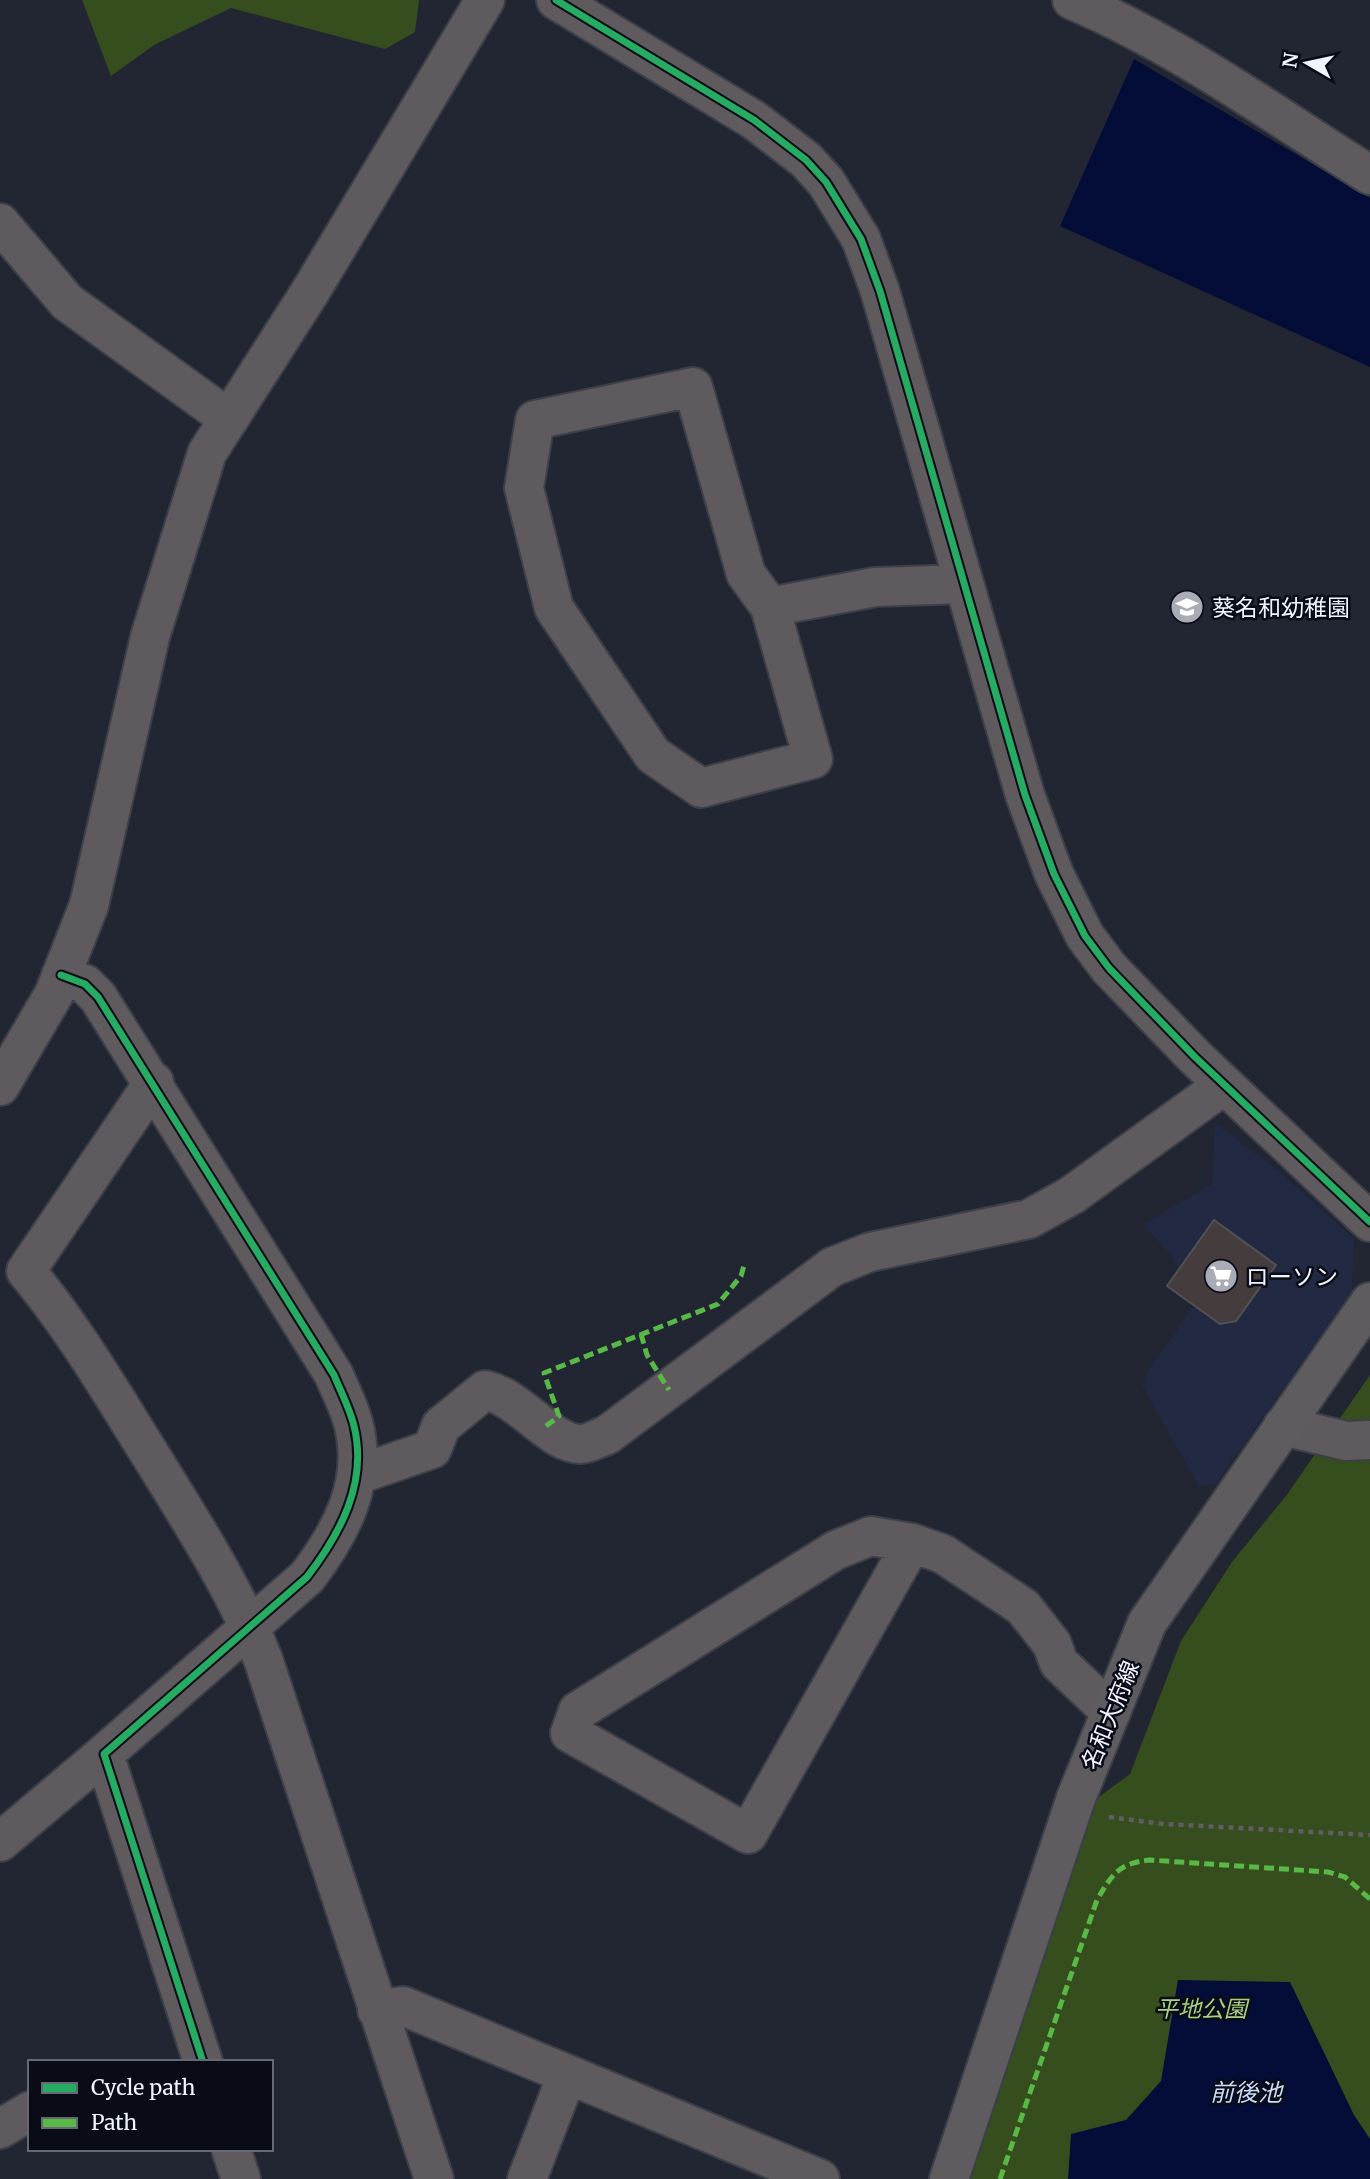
<svg xmlns="http://www.w3.org/2000/svg" width="1370" height="2179" viewBox="0 0 1370 2179" font-family="Merriweather,'Noto Sans JP',serif">
  <style>
    .built { fill: #212943 }
    .green { fill: #364d1e }
    .water { fill: #030d37 }
    .building { fill: #443c3d; stroke: #545154; stroke-width: 2 }
    .lines { fill: none; stroke-linecap: round; stroke-linejoin: round }
    .minor-casing { stroke: #3d4049; stroke-width: 42 }
    .major-casing { stroke: #3d4049; stroke-width: 42 }
    .path { stroke: #5f5e62; stroke-width: 4.5; stroke-dasharray: 5 5; stroke-linecap: butt }
    .minor { stroke: #5e5a5d; stroke-width: 38 }
    .major { stroke: #5f5c60; stroke-width: 38 }
    .quiet { stroke: #58b947; stroke-width: 5; stroke-dasharray: 10 5; stroke-linecap: butt }
    .cycleway-casing { stroke: #090c16; stroke-width: 11 }
    .cycleway { stroke: #26ab63; stroke-width: 7 }
    .labels { text-anchor: middle; dominant-baseline: central; stroke-width: 5; stroke-linejoin: round; paint-order: stroke }
    .poi-label { font-size: 23px; fill: #f1f4fe; stroke: #090c16; text-anchor: start }
    .street-label { font-size: 23px; fill: #f1f4fe; stroke: #090c16 }
    .park-label { font-size: 23px; font-style: italic; fill: #a7d37e; stroke: #090c16 }
    .water-label { font-size: 24px; font-style: italic; fill: #c9dcfb; stroke: #090c16 }
  </style>
  <rect width="100%" height="100%" fill="#222632"/>
  <path class="built" d="M1215,1123L1279,1171L1354,1239L1352,1291L1216,1484L1199,1486L1142,1385L1147,1372L1202,1294L1144,1224L1212,1184Z"/>
  <path class="green" d="M82,0H419L415,32L385,49L231,8L154,45L111,76Z
    M1370,1375V2179H966L1092,1802L1130,1774L1181,1641L1232,1562L1286,1496Z"/>
  <path class="water" d="M1134,59L1370,198V367L1060,226Z
    M1178,1980L1290,1982L1354,2115L1370,2139V2179H1068L1071,2134L1126,2120L1161,2081Z"/>
  <path class="building" d="M1214,1220L1276,1265L1236,1321L1220,1324L1167,1286Z"/>
  <g class="lines">
    <defs>
      <path id="minor" d="M556,0L754,120L806,160L826,182L861,239L880,291L1025,795L1054,874L1085,936L1109,968L1195,1057L1370,1222
        M1072,0C1178,45 1273,114 1370,175
        M0,223L67,302L229,419
        M693,387L746,574L770,607L813,759L701,788L653,755L554,608L524,488L535,420Z
        M770,607L875,587L962,584
        M61,975L85,984L98,997L334,1375C341,1392 350,1409 354,1426C368,1483 340,1534 307,1577L104,1754L203,2062
        M154,1082L26,1271C72,1326 108,1387 146,1448C188,1516 233,1585 263,1659L434,2179
        M0,1086L54,994L89,905L150,637L207,453L310,292L485,0
        M1283,1426L1346,1441L1370,1440
        M357,1475L432,1449L441,1426L485,1390C521,1398 551,1444 580,1444C588,1444 599,1438 607,1435L832,1267L870,1252L1029,1219L1072,1195L1224,1085
        M912,1543L748,1834L570,1733L578,1711L836,1550L871,1536L912,1543L943,1554L1023,1607L1052,1644L1059,1663L1111,1712
        M0,1842L104,1754
        M377,2010L403,2006L820,2179
        M0,2129L30,2111
        M231,2149L241,2179
        M527,2179L567,2075"/>
      <path id="major" d="M949,2179L1076,1798L1147,1623L1370,1302"/>
    </defs>
    <use href="#minor" class="minor-casing"/>
    <use href="#major" class="major-casing"/>
    <path class="path" d="M1109,1817L1164,1824L1370,1835"/>
    <use href="#minor" class="minor"/>
    <use href="#major" class="major"/>
    <path class="quiet" d="M641,1334L647,1355L669,1390
      M546,1426L559,1416L544,1373L718,1304L741,1276L745,1262
      M1000,2179L1097,1900C1112,1874 1119,1863 1150,1860L1328,1872L1345,1877L1370,1899"/>
    <defs>
      <path id="cycleway" d="M556,0L754,120L806,160L826,182L861,239L880,291L1025,795L1054,874L1085,936L1109,968L1195,1057L1370,1222
        M61,975L85,984L98,997L334,1375C341,1392 350,1409 354,1426C368,1483 340,1534 307,1577L104,1754L203,2062"/>
    </defs>
    <use href="#cycleway" class="cycleway-casing"/>
    <use href="#cycleway" class="cycleway"/>
  </g>
  <defs>
    <symbol id="school-disc" viewBox="-11 -11 22 22"><circle r="9.5" fill="#a9acb7" stroke="#090c16"/><path d="M0-5L7-2L0 1L-7-2ZM-4 1L0 2.5L4 1V4Q0 6-4 4Z" fill="#fff"/></symbol>
    <symbol id="supermarket-disc" viewBox="-11 -11 22 22"><circle r="9.5" fill="#a9acb7" stroke="#090c16"/><path d="M-6-5.5h2.5l.6 2H6L4.5 2H-2.5L-4.4-4H-6ZM-1.5 3.2a1.3 1.3 0 1 0 .1 0ZM3 3.2a1.3 1.3 0 1 0 .1 0Z" fill="#fff"/></symbol>
  </defs>
  <g fill-rule="evenodd">
    <use href="#school-disc" x="1168" y="588" width="38" height="38"/>
    <use href="#supermarket-disc" x="1202" y="1257" width="38" height="38"/>
  </g>
  <g class="labels">
    <g class="poi-label">
      <text x="1212" y="607">葵名和幼稚園</text>
      <text x="1246" y="1276">ローソン</text>
    </g>
    <g class="street-label">
      <text transform="translate(1110 1715) rotate(-68)">名和大府線</text>
    </g>
    <g class="park-label">
      <text x="1201" y="2008">平地公園</text>
    </g>
    <g class="water-label">
      <text x="1246" y="2092">前後池</text>
    </g>
  </g>
  <rect x="28" y="2060" width="245" height="91" fill="#090c16" stroke="#666973" stroke-width="2"/>
  <rect x="42" y="2083" width="35" height="10" fill="#26ab63" stroke="#666973" stroke-width="2"/>
  <text x="91" y="2095" font-size="21" fill="#f1f4fe">Cycle path</text>
  <rect x="42" y="2118" width="35" height="10" fill="#58b947" stroke="#666973" stroke-width="2"/>
  <text x="91" y="2130" font-size="21" fill="#f1f4fe">Path</text>
  <g transform="translate(1307 63) rotate(279)" stroke="#090c16" stroke-width="5" paint-order="stroke">
  <path d="M0-5L12 26L0 18L-12 26Z" fill="#f1f4fe"/>
  <text y="-10" font-size="19" font-weight="bold" text-anchor="middle" fill="#f1f4fe">N</text>
  </g>
</svg>
